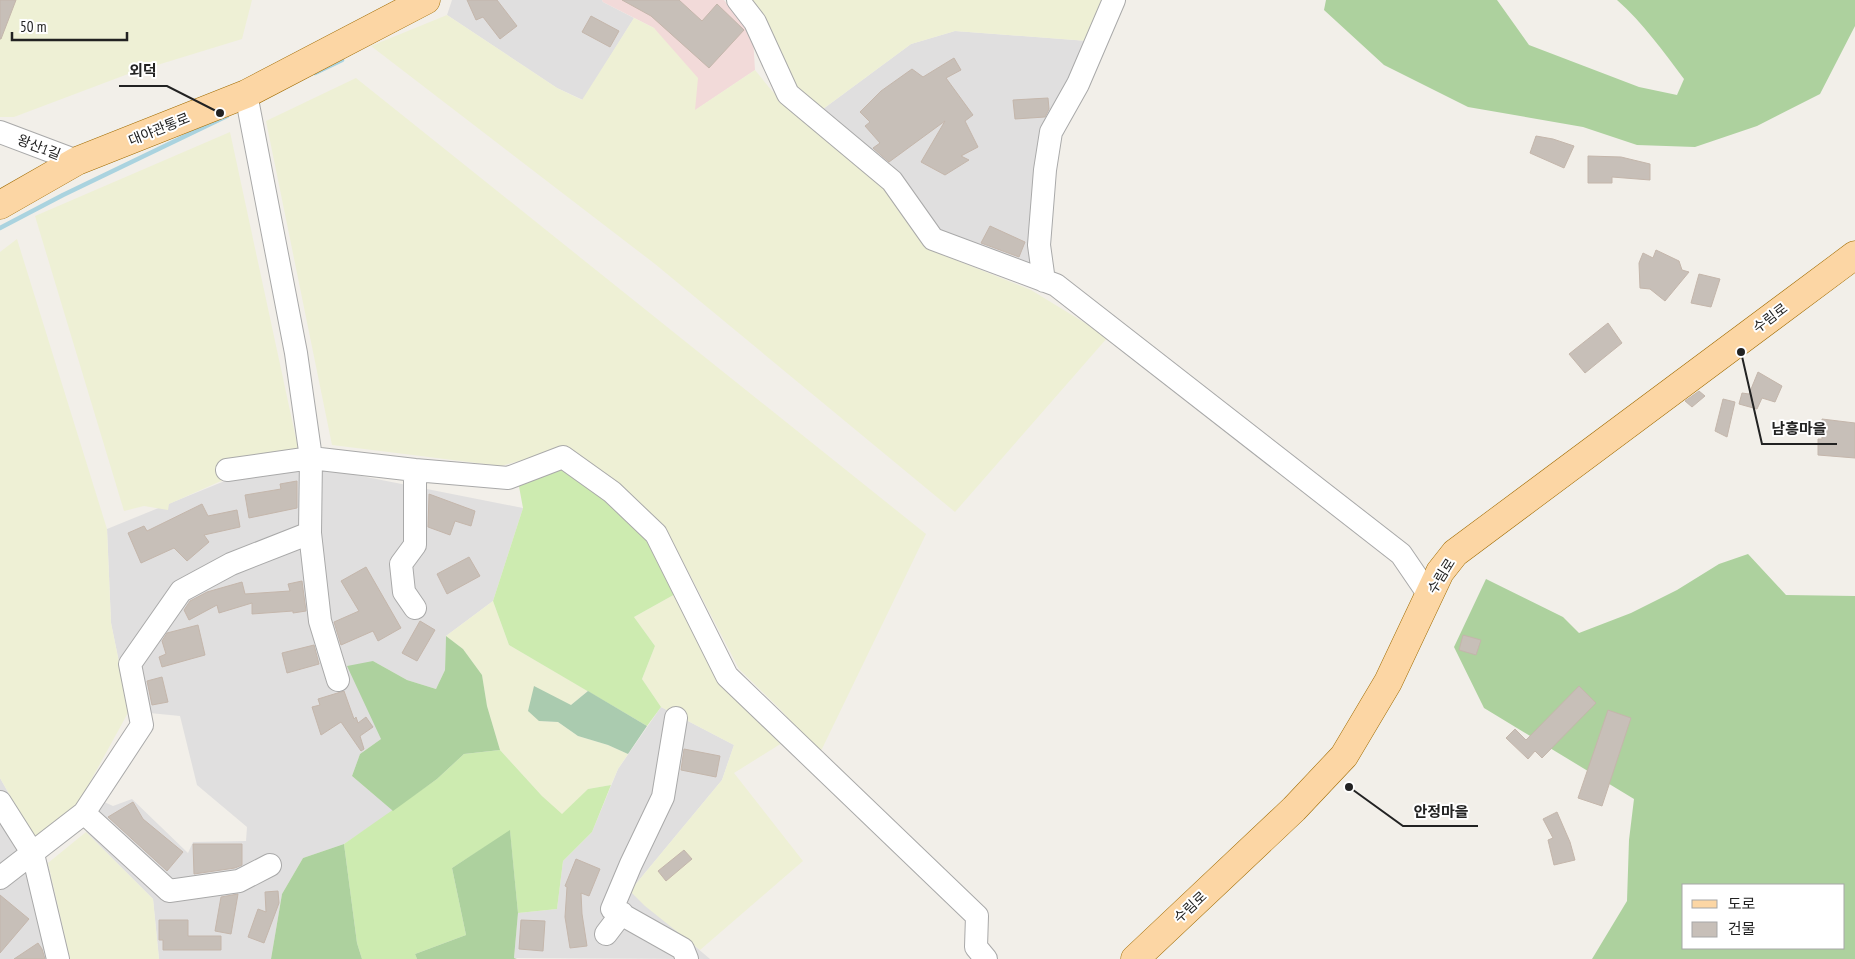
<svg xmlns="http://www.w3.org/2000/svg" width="1855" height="959" viewBox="0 0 1855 959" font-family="'PT Sans Narrow','Noto Sans KR',sans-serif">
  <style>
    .residential { fill: #e0dfdf }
    .commercial { fill: #f2dad9 }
    .farmland { fill: #eef0d5 }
    .grass { fill: #cdebb0 }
    .forest { fill: #add19e; fill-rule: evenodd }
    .cemetery { fill: #aacbaf }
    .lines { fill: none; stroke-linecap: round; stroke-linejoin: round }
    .stream { stroke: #aad3df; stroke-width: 4.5 }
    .building { fill: #c7bfb8; stroke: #c4b6ab }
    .minor-casing { stroke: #a9a9a9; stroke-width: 24 }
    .major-casing { stroke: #a06b00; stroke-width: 29 }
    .minor { stroke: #fff; stroke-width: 22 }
    .major { stroke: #fcd6a4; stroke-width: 28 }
    .labels { text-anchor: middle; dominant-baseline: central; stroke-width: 4; stroke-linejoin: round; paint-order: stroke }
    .street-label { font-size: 14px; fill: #222; stroke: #fff }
    .leader { fill: none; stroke: #222; stroke-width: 2 }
    .callout-dot { fill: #222; stroke: #fff; stroke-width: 2 }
    .callout-label { font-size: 15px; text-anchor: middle; font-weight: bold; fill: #222; stroke: #fff; stroke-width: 4; stroke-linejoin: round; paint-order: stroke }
  </style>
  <rect width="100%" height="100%" fill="#f2efe9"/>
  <path class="residential" d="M452,0H602L603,2L634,18L583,100L557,88L447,15Z
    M955,31L1088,41L1069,85L1035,272L937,232L819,112L911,44Z
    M326,469L523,508L493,601L446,636L445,670L436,689L407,680L373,661L381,739L360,754L352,776L393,811L344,844L303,858L282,894L271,959H159L153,899L86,832L100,800L113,806L132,799L188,853L193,842L246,841L247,827L197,785L180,716L129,711L111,623L107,529L237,476Z
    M661,707L734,745L722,780L630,891L710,959L514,958L518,913L557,909L563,861L592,832L618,769Z
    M0,778L48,863L70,959H0Z"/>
  <path class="commercial" d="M602,0H724L753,38L755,70L694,111L654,28L603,2Z"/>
  <path class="farmland" d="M0,0H252L242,39L128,74L14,117H0Z
    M745,0H1101L1088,41L955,31L911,44L819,112L793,89Z
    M447,15L557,88L582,100L634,18L654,28L698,78L695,110L755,70L772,91L885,184L928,249L1031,290L1108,337L955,512L655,264L371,46Z
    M356,78L926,534L820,753L779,708L739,669L664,525L568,448L501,466L332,445L266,121Z
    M230,132L303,471L230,477L169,504L168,510L144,506L124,511L35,216Z
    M17,239L107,529L111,623L129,711L79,802L35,839L0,778V252Z
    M677,593L782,743L734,773L803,861L700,950L645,906L630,891L722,780L734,745L661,707L642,679L655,646L634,617Z
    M493,601L509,645L588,691L571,705L539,721L558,722L578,736L608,745L628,754L618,769L611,785L588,789L562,815L542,796L500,750L487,706L482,675L463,649L446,636Z
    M86,832L153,899L159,959H70L48,863Z"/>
  <path class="grass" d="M570,468L647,534L677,593L634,617L655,646L642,679L661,707L647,726L509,645L493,601L523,508L518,481L554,469Z
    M500,750L542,796L562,814L588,789L611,785L592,832L563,861L557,909L518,913L510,831L452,868L466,935L415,954L417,959H362L357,943L344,844L437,779L464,754Z"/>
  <path class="forest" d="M1326,0H1497L1529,45L1639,87L1677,95L1684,79C1663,51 1643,23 1617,0H1855V26L1820,94L1757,126L1695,147L1637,145L1583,127L1468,107L1384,65L1324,10Z
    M1748,554L1786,595L1855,596V959H1592L1627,901L1629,840L1634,799L1484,708L1454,647L1486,579L1563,617L1579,633L1631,613L1677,590L1719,564ZM1684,885H1844V948H1684Z
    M446,636L463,649L482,675L487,706L500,750L464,754L437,779L393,811L352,776L360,754L381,739L347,666L373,661L407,680L436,689L445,670Z
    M510,830L518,913L514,958L517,959H417L415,954L466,935L452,868Z
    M344,844L357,943L362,959H271L282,894L303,858Z"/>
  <path class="cemetery" d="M534,686L571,705L588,691L647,726L628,754L608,745L578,736L558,722L539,721L528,711Z"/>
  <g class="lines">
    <path class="stream" d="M315,73L342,60
      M0,228L63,195L227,116"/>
  </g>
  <path class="building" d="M0,0H16L1,39H0Z
    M467,0H497L517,26L500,39L483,17L476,20Z
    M622,0H679L702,21L717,4L744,30L709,68L651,16Z
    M591,16L619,31L610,47L582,32Z
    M954,58L961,70L946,78L973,115L965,121L978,147L961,156L969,160L945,175L921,162L945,121L889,162L873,148L880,143L865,126L870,122L860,112L881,91L912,69L923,77Z
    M1048,98L1049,109L1045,117L1015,119L1013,100Z
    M1536,136L1553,139L1574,146L1564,168L1530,153Z
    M1588,156L1621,157L1650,164V180L1612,177V183H1588Z
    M990,226L1025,242L1019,257L981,243Z
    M1656,250L1679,261L1682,270L1689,272L1665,301L1650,289L1640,288L1639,263L1643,253L1653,258Z
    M1699,274L1720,279L1711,307L1691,303Z
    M1608,323L1622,343L1585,373L1569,354Z
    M1758,372L1782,386L1775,402L1762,398L1757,409L1739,404L1742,393L1749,394Z
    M1699,391L1705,396L1692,407L1685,401Z
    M1723,399L1735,402L1727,437L1715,431Z
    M1822,419L1855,423V458L1818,455V439H1822Z
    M297,481V508L249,518L245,495L281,489L280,484Z
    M429,494L475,511L471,526L455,521L450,535L428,527Z
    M202,504L208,516L237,510L240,527L204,535L209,542L187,561L174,548L141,563L128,533L144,526L147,531Z
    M469,557L480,576L447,594L437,574Z
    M366,567L401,628L378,641L373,631L341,645L334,622L359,611L341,581Z
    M302,581L306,611L293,613V611L252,614V603L219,613L217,605L189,620L184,610L190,601L207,592L242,582L245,594L290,591L288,584Z
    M420,621L435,630L417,661L402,653Z
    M198,625L205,655L162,667L159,657L166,654L162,641L167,633Z
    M1463,635L1481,640L1476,655L1459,650Z
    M314,645L319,664L287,673L282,653Z
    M162,677L168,702L152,705L147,681Z
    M1579,686L1596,703L1542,758L1535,751L1528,759L1506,738L1515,729L1526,740Z
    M344,691L354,719L356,717L358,723L366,717L373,727L360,736L364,749L361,751L341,722L321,735L312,707L320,705L318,699Z
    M1608,710L1631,718L1602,806L1578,798Z
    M684,749L720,756L716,777L681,770Z
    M133,802L143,819L183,852L167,871L108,817Z
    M1557,812L1570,842L1575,860L1554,865L1548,840L1553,838L1543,819Z
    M193,844H242V865L235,868L194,874Z
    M684,850L692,859L666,881L658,871Z
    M576,859L600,869L589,896L581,893L582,914L587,946L570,948L565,917L567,887L565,886Z
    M278,891L279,903L264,943L248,937L258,909L266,912L265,892Z
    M238,894L231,934L215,931L221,897Z
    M0,895L29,919L0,953Z
    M159,920H188V936H221V950H163V940H159Z
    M521,920L545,921L543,951L519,949Z
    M38,943L42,949L45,959H14Z"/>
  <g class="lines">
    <defs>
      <path id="minor" d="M738,0L755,22L788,94L892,181L933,239L1056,285L1401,554L1429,595
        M246,94L296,353L311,458L415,470L508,478L563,457L612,492L656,534L727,676L977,916L976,947L986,959
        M0,132L77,161
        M1044,281L1039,245L1045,170L1051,132L1078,84L1114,0
        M227,470L311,458L310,533L320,621L338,680
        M415,608L404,592L401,564L415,545V470
        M676,718L663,797L631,864L612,909L683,949L687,959
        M0,802L33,854L58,959
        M84,813L169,891L239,881L270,865
        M0,878L84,813L142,725L130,664L181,591L231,564L310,533
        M606,934L622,913"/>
      <path id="major" d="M0,205L77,161L246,94L426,0
        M1135,959L1294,809L1344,756L1388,682L1440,572L1455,553L1855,255"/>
    </defs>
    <use href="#minor" class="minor-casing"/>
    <use href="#major" class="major-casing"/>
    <use href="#minor" class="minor"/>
    <use href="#major" class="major"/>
  </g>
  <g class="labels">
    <g class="street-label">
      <text transform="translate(159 129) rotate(-22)">대야관통로</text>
      <text transform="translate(39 147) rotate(21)">왕산1길</text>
      <text transform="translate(1770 318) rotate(-37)">수림로</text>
      <text transform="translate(1441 576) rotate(-58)">수림로</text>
      <text transform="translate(1190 907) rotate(-43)">수림로</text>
    </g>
  </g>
  <path class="leader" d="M220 113L167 86H119M1741 352L1762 444H1837M1349 787L1403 826H1478"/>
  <g class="callout-dot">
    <circle cx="220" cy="113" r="5"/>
    <circle cx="1741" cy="352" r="5"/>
    <circle cx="1349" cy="787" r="5"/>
  </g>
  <g class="callout-label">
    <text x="143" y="76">외덕</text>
    <text x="1799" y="434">남흥마을</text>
    <text x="1441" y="817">안정마을</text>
  </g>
  <rect x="1682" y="884" width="162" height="65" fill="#ffffff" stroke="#a7a7a7"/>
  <rect x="1692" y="900" width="25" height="8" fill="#fcd6a4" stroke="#a7a7a7"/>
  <text x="1728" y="909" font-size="15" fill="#222222">도로</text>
  <rect x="1692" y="922" width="25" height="15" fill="#c7bfb8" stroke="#a7a7a7"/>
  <text x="1728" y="934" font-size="15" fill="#222222">건물</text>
  <path d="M12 32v8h115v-8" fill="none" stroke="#222222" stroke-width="2.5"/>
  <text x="20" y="32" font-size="15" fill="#222222" stroke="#ffffff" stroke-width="4" paint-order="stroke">50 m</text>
</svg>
